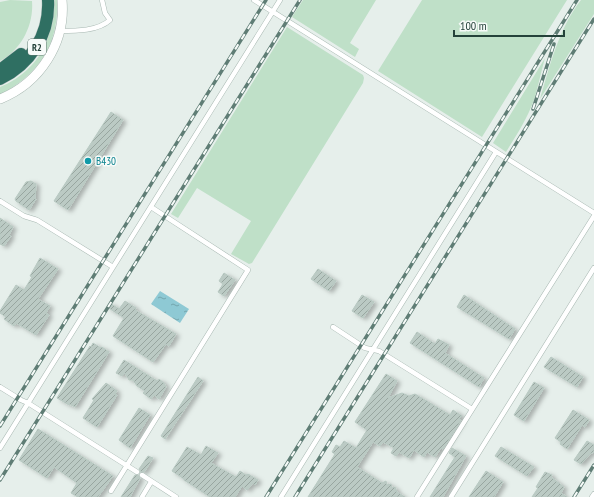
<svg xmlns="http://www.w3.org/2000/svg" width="594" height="497" viewBox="0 0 594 497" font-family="'PT Sans Narrow',sans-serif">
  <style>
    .green { fill: #bfe0c8 }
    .water { fill: url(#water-ripples) }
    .building { fill: url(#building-hatch); stroke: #b8c9c2; filter: url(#shadow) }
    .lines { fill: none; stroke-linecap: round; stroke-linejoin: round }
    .service-casing { stroke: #a8b8b2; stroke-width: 5.5 }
    .minor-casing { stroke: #a8b8b2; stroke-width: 10 }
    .motorway-casing { stroke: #c2cac8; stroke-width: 13 }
    .service { stroke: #fff; stroke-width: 4.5 }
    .minor { stroke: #fff; stroke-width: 9 }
    .motorway { stroke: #2f6f62; stroke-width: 12 }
    .rail-casing { stroke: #5f7d75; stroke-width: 3.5 }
    .rail { stroke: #f7fbf9; stroke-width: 2; stroke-dasharray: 6; stroke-linecap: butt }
    .culture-dot { fill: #0f9aa8; stroke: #f7fbf9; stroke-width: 1.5 }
    .labels { text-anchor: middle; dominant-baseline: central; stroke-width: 3; stroke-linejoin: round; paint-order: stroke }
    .shield { fill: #f7fbf9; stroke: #637a73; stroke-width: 1 }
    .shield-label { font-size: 10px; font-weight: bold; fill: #24423a }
    .culture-label { font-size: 11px; fill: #0d838f; stroke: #f7fbf9; text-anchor: start }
  </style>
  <defs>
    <pattern id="water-ripples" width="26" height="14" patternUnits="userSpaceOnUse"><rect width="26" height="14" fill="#8ec9d4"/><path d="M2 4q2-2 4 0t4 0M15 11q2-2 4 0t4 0" fill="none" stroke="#74a5ad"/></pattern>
    <pattern id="building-hatch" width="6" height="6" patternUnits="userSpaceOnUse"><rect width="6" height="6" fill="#bbcac4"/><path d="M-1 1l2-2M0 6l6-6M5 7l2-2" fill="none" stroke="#98a6a0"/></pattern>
    <filter id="shadow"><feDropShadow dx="3.5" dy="2" stdDeviation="2" flood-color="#0004"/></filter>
  </defs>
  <rect width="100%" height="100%" fill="#e6efeb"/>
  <path class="green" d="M10,0L32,1C34,25 21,50 0,61V2Z
    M53,0H57C59,45 39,74 0,95V87C21,79 42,59 48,37C51,25 51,12 53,0Z
    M303,0H376L350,43L359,49L355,57L292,17Z
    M422,0H567L482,137L378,71Z
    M581,0H594V14L540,99C550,65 559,28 581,0Z
    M287,27L363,75L364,78L363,83L252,263L249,264L231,254L251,221L197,188L178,218L171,214Z
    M545,58C541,72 538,87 534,100C527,119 516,136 506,152L493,143Z"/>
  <path class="water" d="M160,291L189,309L180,323L151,304Z"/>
  <path class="building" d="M111,112L123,120L68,210L54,201Z
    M31,181L36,184L35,198L36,199L29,210L16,201L15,199L26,182Z
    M0,218L13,227L9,235L11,236L4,246L0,244Z
    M40,258L58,269L38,299L50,306L46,313L49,315L36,335L16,323L14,326L4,319L6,317L0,313V311L16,285L24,290L32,277L30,276Z
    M318,269L336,281L329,291L311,279Z
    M224,273L235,280L224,296L218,292L223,284L219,281Z
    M362,295L374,302L363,318L352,311Z
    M464,295L515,329L509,339L457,307Z
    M125,301L136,308L135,310L176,334L169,346L166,344L153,362L113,336L124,318L107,307L110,303L119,309Z
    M417,332L435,344L438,339L449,345L445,353L484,378L479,387L410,343Z
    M93,343L101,348L102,347L109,352L75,407L69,404V405L57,398L90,346L91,347Z
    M551,357L583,377L577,387L544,367Z
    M124,360L154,379L158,381L159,379L164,383L166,387L159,399L154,395L151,399L143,393L145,391L137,386L133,380H129L125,373L122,376L116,373Z
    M386,374L397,381L388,398L402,393L409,396L415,394L450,415L453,410L462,416L459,419L461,420L460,422L443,449L441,448L435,457L427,452L424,457L414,450L409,458L399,452L396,456L391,453L394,448L383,442L380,446L373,442L357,467L382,483L386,481L387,485L391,484L392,488L395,487L397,492L405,497H308L335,454L332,452L336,445L340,447L344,441L356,448L367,430L355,422Z
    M198,377L203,381L165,439L161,436Z
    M534,382L544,388L524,421L514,415Z
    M106,383L117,391L115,394L117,395L97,427L83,418L94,400L92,399Z
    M139,408L150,415L130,448L119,440Z
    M573,410L589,420L585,427L582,425L567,449L560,444L561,442L555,438Z
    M38,429L113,476L98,497H78L71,493L77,483L54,467L47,478L19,460Z
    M587,441L594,445V452L590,454L581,464L574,460Z
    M206,446L218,453L211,463L236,477L240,471L246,475L248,474L258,480L255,485L253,483L247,490L242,486L235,497H210L184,480V479L172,471L187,447L201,455Z
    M501,447L534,467L527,476L495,456Z
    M452,448L466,456L443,497H430L455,457L449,453Z
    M148,456L153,458L144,472H141L139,469Z
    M486,471L503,482L494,497H469Z
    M545,472L552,475L551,477L564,487L561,493L567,497H532L538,488L536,487Z
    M135,475H138L140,478L130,497H121Z"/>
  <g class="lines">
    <defs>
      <path id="service" d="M254,0L594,213
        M60,31C76,31 98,31 110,20L105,13L102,0
        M0,201L24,216L37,220L113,267
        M333,327L365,348L379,351L472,409
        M0,387L21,400L28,403L137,472
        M0,448L280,0
        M142,475L176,497
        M111,491L248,270L151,207
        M142,497L151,482
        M281,497L496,152
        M417,497L594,216
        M451,497L594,268
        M592,497L594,494"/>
      <path id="minor" d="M0,99C40,83 66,43 62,0"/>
      <path id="motorway" d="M0,70L21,54
        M0,79C30,64 50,35 48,0"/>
    </defs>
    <use href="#service" class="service-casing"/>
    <use href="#minor" class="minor-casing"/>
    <use href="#motorway" class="motorway-casing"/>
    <use href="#service" class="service"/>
    <use href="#minor" class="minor"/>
    <use href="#motorway" class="motorway"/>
    <defs>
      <path id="rail" d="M533,109L554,44
        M0,426L266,0
        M0,480L300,0
        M266,497L577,0
        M295,497L594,19
        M574,497L594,465"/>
    </defs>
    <use href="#rail" class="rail-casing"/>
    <use href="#rail" class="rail"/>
  </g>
  <circle class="culture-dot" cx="88" cy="161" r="4"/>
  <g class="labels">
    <rect class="shield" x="28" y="39" width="18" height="16" rx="3"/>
    <g class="shield-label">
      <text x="37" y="47">R2</text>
    </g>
    <g class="culture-label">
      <text x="96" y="161">B430</text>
    </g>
  </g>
  <path d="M454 30v6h110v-6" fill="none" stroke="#24423a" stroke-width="2"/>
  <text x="460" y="30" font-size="12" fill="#24423a" stroke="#f7fbf9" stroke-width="3" paint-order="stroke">100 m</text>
</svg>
